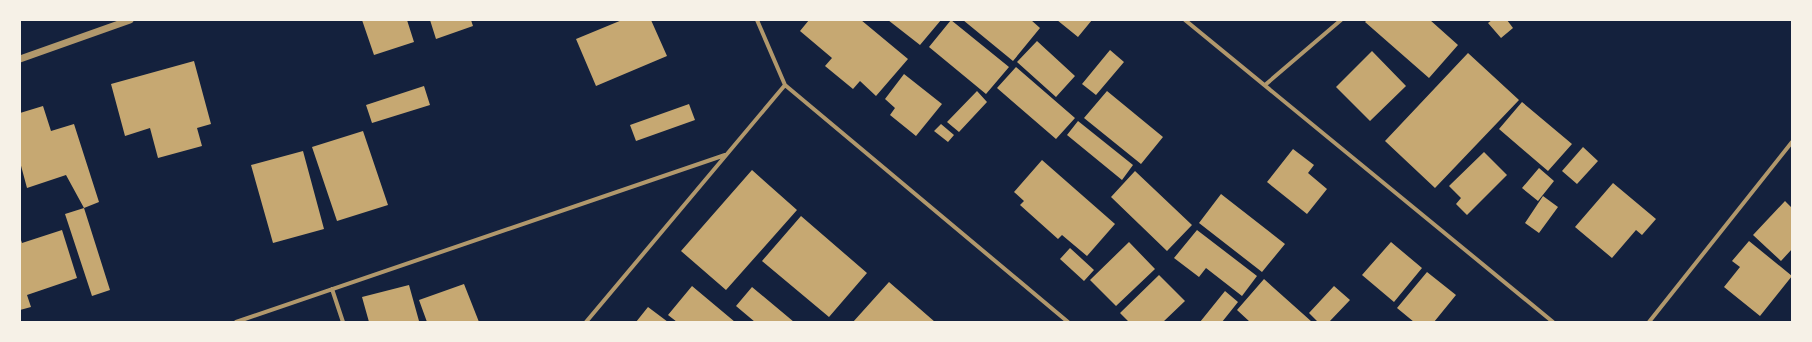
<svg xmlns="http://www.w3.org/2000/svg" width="1812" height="342" viewBox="0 0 1812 342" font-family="'DejaVu Sans',sans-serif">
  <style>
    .building { fill: #c6a872 }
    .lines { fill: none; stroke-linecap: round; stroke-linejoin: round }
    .minor { stroke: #b1986c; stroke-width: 4 }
    .tertiary { stroke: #b1986c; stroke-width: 7 }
  </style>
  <rect width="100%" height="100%" fill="#14213d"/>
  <path class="building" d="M362,20H407L414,42L374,55Z
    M430,20H471L473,26L436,39Z
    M622,20H651L667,56L596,86L576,39Z
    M809,20H861L908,59L876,96L860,81L853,89L825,66L832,58L800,31Z
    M888,20H941L920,45Z
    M951,20L1009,67L986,94L929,47Z
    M963,20H1031L1040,28L1013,61Z
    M1057,20H1092L1078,37Z
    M1367,20H1430L1458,45L1429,78L1365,22Z
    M1492,20H1507L1513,28L1501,38L1488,23Z
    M1037,41L1075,76L1056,97L1017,62Z
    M1110,50L1124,62L1096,95L1082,84Z
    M1372,51L1406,86L1370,121L1336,87Z
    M1468,53L1519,100L1435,188L1385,141Z
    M194,61L211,124L197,128L202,146L158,158L150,128L125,136L111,84Z
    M1016,67L1075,118L1056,139L997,88Z
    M904,74L942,104L916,136L890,115L895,108L885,99Z
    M424,86L430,105L372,123L366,105Z
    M977,91L987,102L959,132L947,122Z
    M1107,91L1163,137L1141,164L1084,118Z
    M1522,102L1572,144L1548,171L1499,129Z
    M689,104L695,120L636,141L630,125Z
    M43,106L51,131L74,124L99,202L84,208L66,175L27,188L20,162V113Z
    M1078,121L1133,165L1122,180L1067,135Z
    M941,124L954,135L948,142L934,131Z
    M363,131L388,205L337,221L312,147Z
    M1583,147L1598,161L1577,184L1562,171Z
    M1293,149L1314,165L1308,173L1327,189L1307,214L1267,182Z
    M303,151L324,229L273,243L251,165Z
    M1484,152L1507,175L1467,215L1456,204L1461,198L1449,186Z
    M1042,160L1115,224L1087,256L1062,235L1058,239L1020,205L1024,201L1014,192Z
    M1539,168L1554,181L1538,201L1522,188Z
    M752,170L797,210L726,290L681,251Z
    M1135,171L1192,225L1167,251L1111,197Z
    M1613,183L1656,219L1642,235L1636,230L1612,258L1575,227Z
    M1221,194L1285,244L1262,272L1199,223Z
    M1543,196L1558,207L1539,233L1525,223Z
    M1785,201L1792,208V249L1781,261L1753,235Z
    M84,208L110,290L92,296L65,214Z
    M801,216L867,273L829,317L762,261Z
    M62,230L77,278L27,295L31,307L20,310V237L22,243Z
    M1197,230L1257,276L1242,296L1206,268L1199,277L1174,258Z
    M1749,241L1792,276L1760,316L1724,287L1740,267L1732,261Z
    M1129,242L1155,269L1116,306L1090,280Z
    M1391,242L1422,268L1394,302L1362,275Z
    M1070,248L1094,270L1084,281L1060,259Z
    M1427,272L1456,295L1434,322H1414L1397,308Z
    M1159,275L1185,301L1163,322H1129L1120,313Z
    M1264,279L1312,322H1250L1237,310Z
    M889,282L935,322H853Z
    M464,284L479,322H427L419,300Z
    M409,285L419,321L369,322L362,297Z
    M692,286L735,322H677L668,315Z
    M1334,286L1350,300L1329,322H1318L1309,313Z
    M752,287L794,322H755L736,306Z
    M1225,291L1238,302L1222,322H1200Z
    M648,307L668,322H636Z"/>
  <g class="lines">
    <path class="minor" d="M757,20L785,85L1068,322
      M1185,20L1553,322
      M1265,85L1341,20
      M332,289L343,322
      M236,322L725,155
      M586,322L785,85
      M1649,322L1792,142"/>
    <path class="tertiary" d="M20,59L130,20"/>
  </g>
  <rect width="1812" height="342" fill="none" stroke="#f6f1e7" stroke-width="42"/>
</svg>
